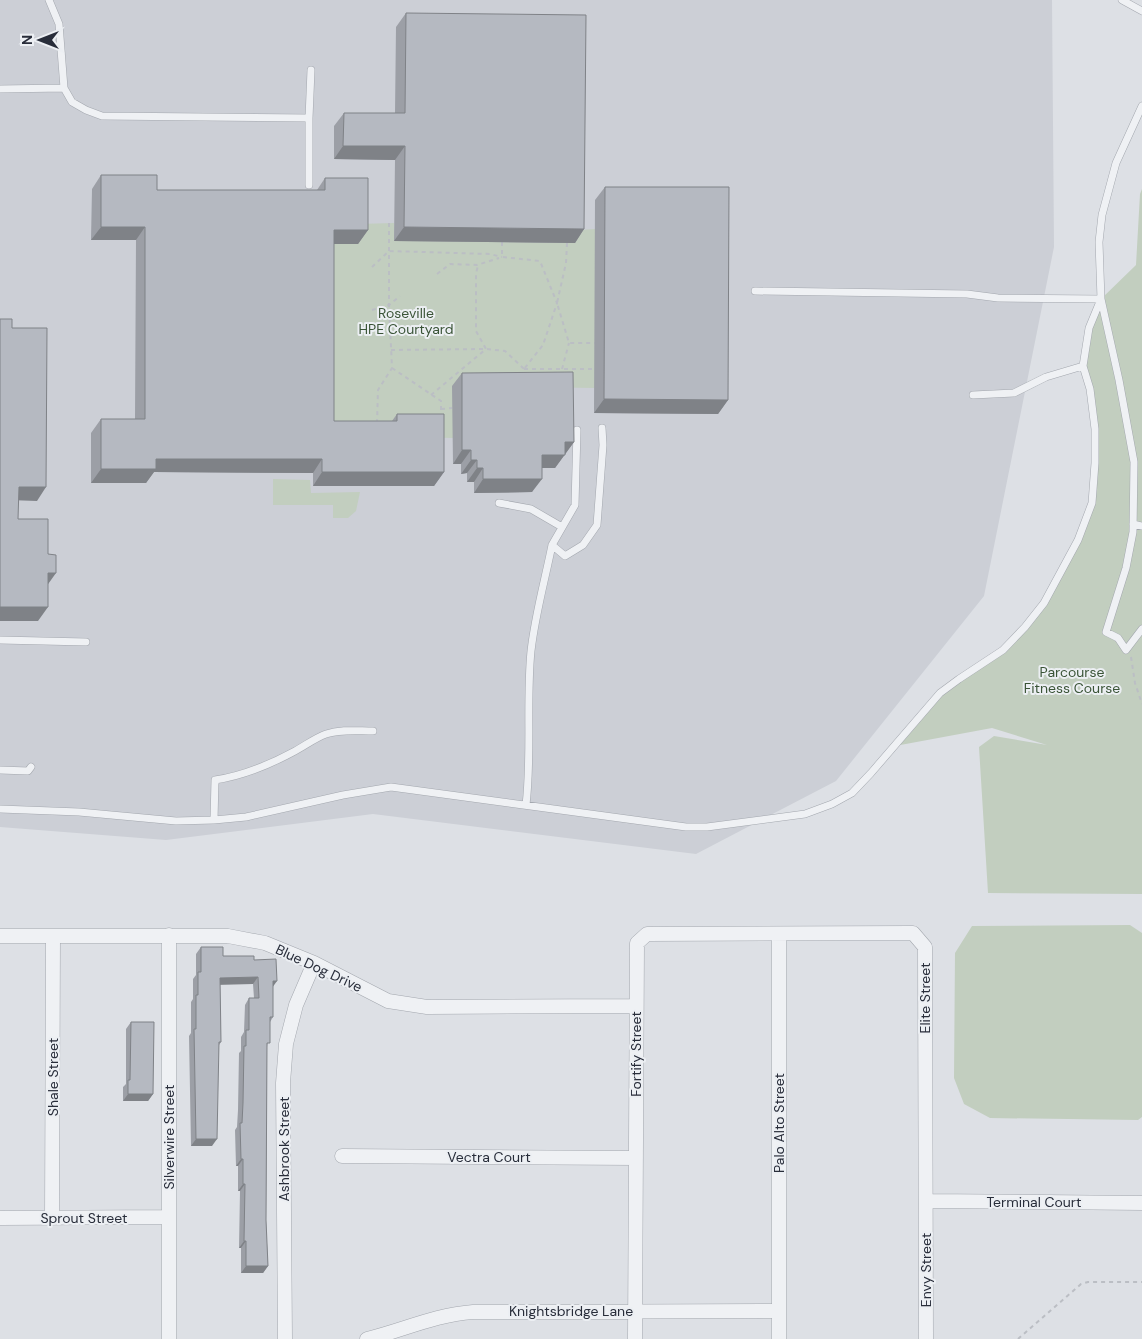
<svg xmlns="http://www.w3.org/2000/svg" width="1142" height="1339" viewBox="0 0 1142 1339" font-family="'DM Sans',sans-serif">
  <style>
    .built { fill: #cccfd6 }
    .green { fill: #c2cebf }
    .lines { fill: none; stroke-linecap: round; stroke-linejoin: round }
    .service-casing { stroke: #a3a7ae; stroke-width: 8 }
    .minor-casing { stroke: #a3a7ae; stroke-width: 15 }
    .path { stroke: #bbbec4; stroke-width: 2; stroke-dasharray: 4 4; stroke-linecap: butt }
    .service { stroke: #eff1f4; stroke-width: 7 }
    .minor { stroke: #eff1f4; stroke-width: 14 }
    .wall { fill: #9c9fa6 }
    .shaded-wall { fill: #7f8287 }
    .building { fill: #b5b9c1; stroke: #7f8287 }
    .labels { text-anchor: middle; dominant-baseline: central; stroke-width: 4; stroke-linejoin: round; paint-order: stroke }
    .park-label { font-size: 14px; fill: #3a5437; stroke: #eceff3 }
    .street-label { font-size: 14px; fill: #282d3a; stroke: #eceff3 }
  </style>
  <rect width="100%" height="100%" fill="#dde0e5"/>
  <path class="built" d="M0,0H1052L1054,247L984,596L836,781L696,854L373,814L166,840L0,827Z"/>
  <path class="green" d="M1142,189V894L988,893L979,747L994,736L1047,745L992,728L895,746L940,693L1003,650L1044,603L1092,503L1095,429L1083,366L1089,328L1101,299L1136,265L1140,194Z
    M394,223L395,241L595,229V388L453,386V438L324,435L325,244L358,224Z
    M273,479L310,480L311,493L360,492L356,511L348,518H333V505H273Z
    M1130,925L1142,933V1117L1138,1120L990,1118L964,1104L954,1078L955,953L972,926Z"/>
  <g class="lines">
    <defs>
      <path id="service" d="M49,0L59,24L64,88L72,102L86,110L102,116L309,118V185
        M1122,0L1142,11
        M0,89L64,88
        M309,118L311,70
        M755,291L967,294L998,298L1101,299L1119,380L1134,462L1133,532L1126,568L1106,632L1118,638L1126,650L1142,629
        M973,395L1014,393L1046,377L1083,366
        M499,503L531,509L562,527
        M1133,524L1142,526
        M552,545L575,505L577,430
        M0,640L86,642
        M0,770L28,771L31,767
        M526,805C532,754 526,702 531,651C535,615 545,580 552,545L565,556L583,545L597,525L603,445L602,428
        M0,809L79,812L176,821L214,820L246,817L343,795L391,787L686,827H707L805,814L832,804L852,793L871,773L940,693L959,679L1003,650L1025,627L1044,603L1078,540L1092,503L1095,463V429L1090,389L1083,366L1089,328L1101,299L1099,242L1102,215L1116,163L1142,106
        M214,820L215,780C242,776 271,764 295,751C306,745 315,738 326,734C341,729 357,731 373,731"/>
      <path id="minor" d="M779,935V1339
        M0,936H228L265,943L314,963L388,1001L427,1007L636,1006
        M342,1156L636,1158
        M926,1201L1142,1203
        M0,1218L169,1217
        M52,1218L53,937
        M169,1339V935
        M285,1339L283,1083L286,1044L296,1005L314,963
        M367,1339C404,1330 434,1315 473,1312L779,1311
        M635,1339L637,943L647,934L913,933L925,947L926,1339"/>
    </defs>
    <use href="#service" class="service-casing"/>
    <use href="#minor" class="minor-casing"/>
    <path class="path" d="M389,223V305L400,296
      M502,242V257L540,261L557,303L543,345L524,369
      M567,243L566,263L557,303L569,343H595
      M372,267L389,251L490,254L502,257
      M437,274L450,264L477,265L499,258
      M372,310L389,305L392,368L378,390L377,423
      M391,350L486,349L505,351L524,369L522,374
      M392,368L441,401V415
      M524,369H595
      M562,369L569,343
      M431,395L486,349L476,331V274L478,265
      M441,409L452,408
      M1131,657L1135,683L1142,704
      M1018,1339L1081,1284L1088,1282H1142"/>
    <use href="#service" class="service"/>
    <use href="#minor" class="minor"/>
  </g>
  <path class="wall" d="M406,13L584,229L575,243L394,241L395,160L334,159V126L344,113H395L396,27Z
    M101,175L157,190H317L325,178L368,230L358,244H334V421H392L397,414L444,472L434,486H313V473L154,472L146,483H91V433L101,419H135L136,240H91L92,189Z
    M605,187L728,400L718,414L594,413L595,200Z
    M462,373L574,442L555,468H542L532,492L474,493V482H467V473L461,474V464H453L452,386Z
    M201,947L223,956L254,960L273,987V1017L270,1022L267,1047L266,1220L268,1266L263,1273H241V1248H239L240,1191H238V1166H236L235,1130L237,1127L238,1110L239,1053L241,1051V1037L244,1032L245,1005L249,998H254L253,984H220L221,1042L219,1045L212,1146H191L189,1036L191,1033V1002L193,999V979L196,975V954Z
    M131,1022L153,1094L148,1101H123V1087L126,1084V1029Z"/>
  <path class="shaded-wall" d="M343,146H405L395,160L334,159Z
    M101,227H145L136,240H91Z
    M404,227L584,229L575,243L394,241Z
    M334,230H368L358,244H325Z
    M604,399L728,400L718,414L594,413Z
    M565,442H574L555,468H532L542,455Z
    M462,450H471L461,464H453Z
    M156,459H322L313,473L154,472L146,483H91L101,469Z
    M471,460H477L467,473L461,474Z
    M477,468H483L474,482H467Z
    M322,472H444L434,486H313Z
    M483,479H542L532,492L474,493Z
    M19,487H46L37,501L9,500Z
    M48,573H56L46,587Z
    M0,607H48L38,621H0Z
    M258,977L253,984L215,985L220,978Z
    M273,981H277L272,988Z
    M128,1094H153L148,1101H123Z
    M196,1139H217L212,1146H191Z
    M241,1159H243L238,1166H236Z
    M243,1184H245L240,1191H238Z
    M244,1241H246L241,1248H239Z
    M246,1266H268L263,1273H241Z"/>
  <path class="building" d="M406,13L586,15L584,229L404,227L405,146H343L344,113H405Z
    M101,175H157V190H325V178H368V230H334V421H397V414H444V472H322V459H156V469H101V419H145V227H101Z
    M605,187H729L728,400L604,399Z
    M0,319H12V328H47L46,487H19L18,519H48V554L56,555V573H48V607H0Z
    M573,372L574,442H565V455H542V479H483V468H477V460H471V450H462V373Z
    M201,947H223V956H254V960L276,959L277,981H273V1017H270V1043H267L266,1220L268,1266H246V1241H244L245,1184H243V1159H241L240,1123H242L243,1103L244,1046H246V1030H249V998H259L258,977L220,978L221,1042H219L217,1139H196L194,1029H196V995H198V972H201Z
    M131,1022H154L153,1094H128V1080H130Z"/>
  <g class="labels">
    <g class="park-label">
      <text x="406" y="313">Roseville<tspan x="406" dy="16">HPE Courtyard</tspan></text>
      <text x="1072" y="672">Parcourse<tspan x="1072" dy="16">Fitness Course</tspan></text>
    </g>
    <g class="street-label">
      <text transform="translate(319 968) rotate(25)">Blue Dog Drive</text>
      <text transform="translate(925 998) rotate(-90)">Elite Street</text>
      <text transform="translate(636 1054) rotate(-90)">Fortify Street</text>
      <text transform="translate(53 1077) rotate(-90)">Shale Street</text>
      <text transform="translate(779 1123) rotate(-90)">Palo Alto Street</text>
      <text transform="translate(169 1137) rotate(-90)">Silverwire Street</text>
      <text transform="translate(284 1149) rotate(-90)">Ashbrook Street</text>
      <text x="489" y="1157">Vectra Court</text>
      <text x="1034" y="1202">Terminal Court</text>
      <text x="84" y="1218">Sprout Street</text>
      <text transform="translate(926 1270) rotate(-90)">Envy Street</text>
      <text x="571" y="1311">Knightsbridge Lane</text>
    </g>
  </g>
  <g transform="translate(40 40) rotate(270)" stroke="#eceff3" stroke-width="4" paint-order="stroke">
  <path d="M0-4L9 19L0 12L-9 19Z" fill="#282d3a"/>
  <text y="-8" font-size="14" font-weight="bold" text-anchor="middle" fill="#282d3a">N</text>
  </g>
</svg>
